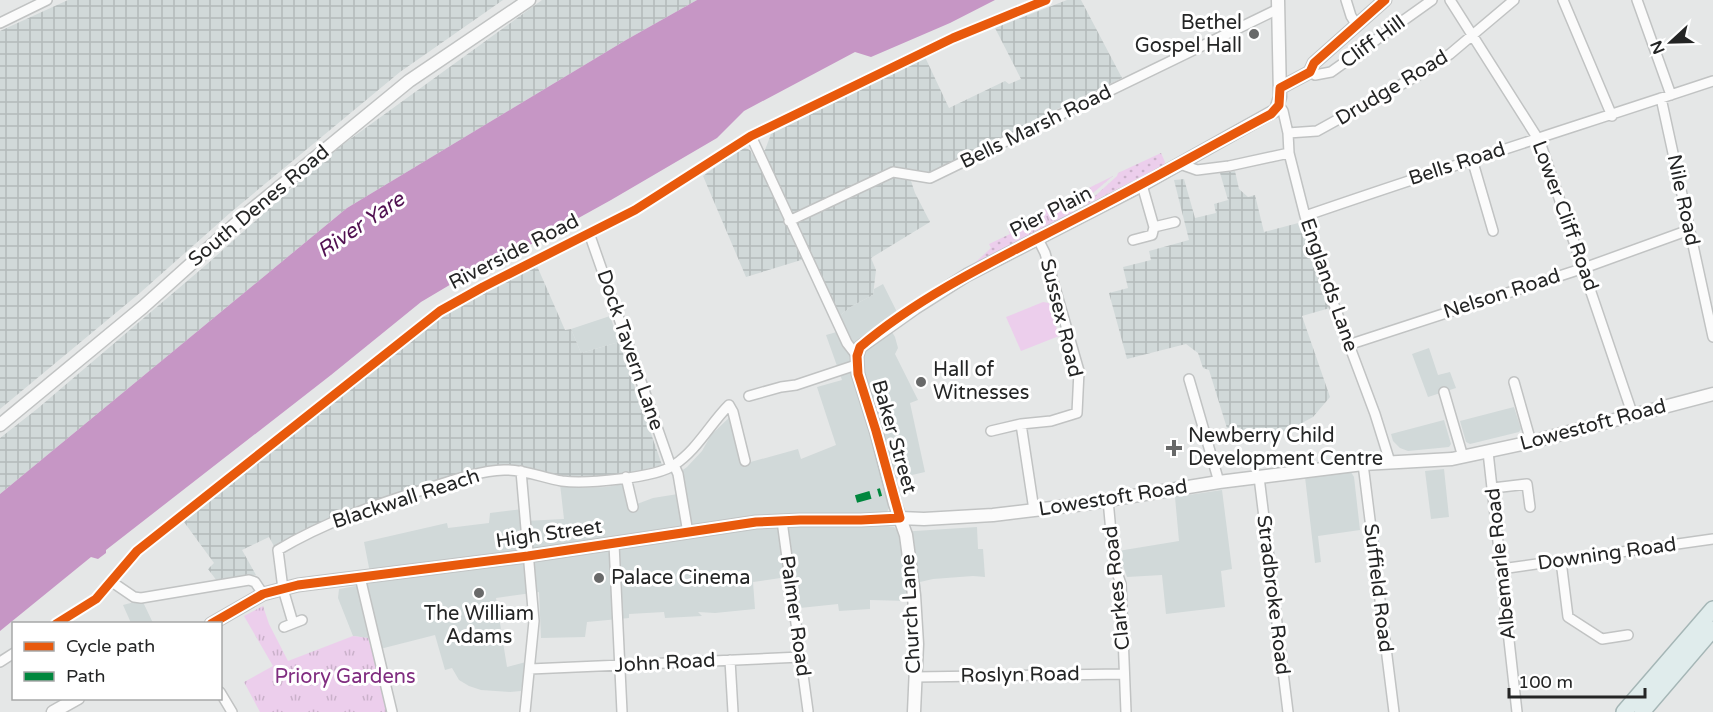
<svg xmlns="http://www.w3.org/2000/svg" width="1713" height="712" viewBox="0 0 1713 712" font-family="'Varela Round',sans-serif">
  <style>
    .built { fill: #d1d9d9 }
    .industrial { fill: url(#industrial-grid) }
    .grass { fill: url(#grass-dots) }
    .park { fill: url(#park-tufts) }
    .pitch { fill: #ecceec }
    .water { fill: #c696c5 }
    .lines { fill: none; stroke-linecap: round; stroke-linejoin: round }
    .minor-casing { stroke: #c1c3c3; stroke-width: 12 }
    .tertiary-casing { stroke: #c1c3c3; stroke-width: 15 }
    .trunk-casing { stroke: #a5b6b6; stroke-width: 18 }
    .minor { stroke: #fbfbfb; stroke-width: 9 }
    .tertiary { stroke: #fbfbfb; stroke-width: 12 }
    .trunk { stroke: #e0ecec; stroke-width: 15 }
    .quiet { stroke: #00873e; stroke-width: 8; stroke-dasharray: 15 8; stroke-linecap: butt }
    .cycleway-casing { stroke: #fff; stroke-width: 13 }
    .cycleway { stroke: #e8590c; stroke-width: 9 }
    .poi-dot { fill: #686969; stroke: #fff; stroke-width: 2 }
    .labels { text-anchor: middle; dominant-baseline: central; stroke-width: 6; stroke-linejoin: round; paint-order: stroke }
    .poi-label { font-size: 20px; fill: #242525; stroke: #fff; text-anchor: start }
    .street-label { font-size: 20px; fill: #242525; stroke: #fff }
    .park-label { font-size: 20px; fill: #802d80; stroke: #fff }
    .water-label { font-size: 21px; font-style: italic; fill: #511151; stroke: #fff }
  </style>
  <defs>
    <pattern id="industrial-grid" width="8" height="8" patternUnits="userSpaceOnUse" patternTransform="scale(1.5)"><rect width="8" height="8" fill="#d1d9d9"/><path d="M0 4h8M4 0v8" fill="none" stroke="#b3baba"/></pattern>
    <pattern id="grass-dots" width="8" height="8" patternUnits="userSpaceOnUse" patternTransform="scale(1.5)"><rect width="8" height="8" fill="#ecceec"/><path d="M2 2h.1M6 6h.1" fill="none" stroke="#cab1ca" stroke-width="1.8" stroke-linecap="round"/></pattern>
    <pattern id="park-tufts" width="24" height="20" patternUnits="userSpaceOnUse" patternTransform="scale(1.5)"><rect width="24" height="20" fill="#ecceec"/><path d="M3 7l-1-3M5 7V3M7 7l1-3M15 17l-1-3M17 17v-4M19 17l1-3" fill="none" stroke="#cab1ca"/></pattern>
  </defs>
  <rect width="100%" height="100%" fill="#e5e7e7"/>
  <path class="built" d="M883,284L897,312L885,320L895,337L898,348L895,354L918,400L910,403L925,472L886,481L890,506L886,514L887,526L894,527L899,532L977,527L978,549H983L985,577L973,576L933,579L920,582L921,589L908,590V601L870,600V609L839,611L838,604L800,608L794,574L787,577L753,582L755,609L715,613L698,612L702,616L665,618L664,612L629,614V618L587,622L585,637L541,638L539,592L496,598L507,667L526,662L521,691L510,692L481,690L469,686L459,680L452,668L445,670L435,635L380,649H372L368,638L353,636L338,598L339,589L372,583L364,542L447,523L448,528L489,523L490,513L523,509L525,521L564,519L560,484L579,488L606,487L629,483L637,504L653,498L678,494L677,474L687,467L702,451L711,435L733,414L747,463L798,449L801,459L836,445L817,387L842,380L826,335L844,330L838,317L852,306L873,295L874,289Z
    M610,316L619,342L581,353L571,329Z
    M1429,348L1438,375L1450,372L1456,388L1428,397L1412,354Z
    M1514,407L1521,429L1519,432L1470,444L1466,442L1460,421Z
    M1444,420L1451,444L1449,447L1408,451L1400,448L1393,441L1391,434Z
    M1444,469L1449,517L1431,519L1425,471Z
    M1351,472L1354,477L1360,530L1318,536L1321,562L1315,563L1305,477Z
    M1222,490L1232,569L1221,571L1225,607L1166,614L1162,575L1127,577L1118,551L1179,541L1175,497Z
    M142,600L153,623H131L123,605Z"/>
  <path class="industrial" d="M68,0H503L400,72L230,213L141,292L0,409V31Z
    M542,0H697L626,40L347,208L0,494V438L37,409L206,265L331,153Z
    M1067,0H1081L1122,78L1028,123L943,169L911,181L915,193L930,222L871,258L876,270L873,295L852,306L838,317L811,257L746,277L703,176L743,147L750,150L753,155L765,150L771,134L925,57L949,108L1005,81L1009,84L1021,79L995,28Z
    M1235,171L1239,189L1248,197L1255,195L1264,232L1302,222L1330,308L1302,316L1330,397L1313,417L1287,431L1230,438L1209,370L1203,368L1198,353L1186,344L1127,359L1109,293L1128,288L1123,267L1151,260L1149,251L1189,240L1174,180L1184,179L1195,218L1216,213L1214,204L1228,200L1220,173Z
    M537,266L565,330L571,329L581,353L619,342L662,465L624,475L570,479L519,466H488L422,485L301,533L275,548L269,537L242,550L256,575L217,581L208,569L214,563L184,522L430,323L462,304Z"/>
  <path class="grass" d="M1161,153L1165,162L1164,165L1084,206L1117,176L1118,173Z
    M1113,176L1073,210V212L969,268L991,248L989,244L1010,234L1008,228Z"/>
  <path class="park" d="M1066,199L1073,212L1014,244L1008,228Z
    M263,606L269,624L288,661L353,636L368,638L391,712H260L244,682L273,666L244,616Z"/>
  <path class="pitch" d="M1043,302L1049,303L1059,336L1021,351L1006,317Z"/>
  <path class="water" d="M697,0H995L950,23L871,57L855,52L744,111L717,138L611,200L528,246L517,245L421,302L331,375L106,550V553L98,559L91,557L0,631V494L347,208L626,40Z"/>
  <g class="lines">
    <defs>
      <path id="minor" d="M1346,0L1351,16L1356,24
        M1450,0L1540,142L1630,407L1631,415
        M1563,0L1612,116
        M1637,0L1671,95
        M0,23L47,0
        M1310,72L1315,75L1331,72L1432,0
        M1661,98L1713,337
        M1279,105L1283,111L1288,133L1289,153L1305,216L1327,286L1375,414L1390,462
        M1288,133L1317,131L1422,73L1450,54L1514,0
        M751,136L847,343L857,356
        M1472,159L1493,231
        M1180,164L1197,170L1229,166L1289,153
        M1305,216C1441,169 1577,126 1713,81
        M789,221L893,172L930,178L1278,9
        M1154,227L1175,222
        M589,233L671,467
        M1133,240L1152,235L1154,227L1142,185
        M1348,345L1584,268L1689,230
        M1189,379L1219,482
        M1514,382L1531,442
        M1444,392L1463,457
        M749,396L781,387L796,385L856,365
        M991,431L1021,424
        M1488,452L1517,712
        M1363,464L1394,712
        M674,465L678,474L688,533
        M521,471L534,621L525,712
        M626,477L633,507
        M1259,477L1288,712
        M1493,488L1527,484L1530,507
        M1108,500L1114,564L1121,584L1126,712
        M1034,510L1021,424L1051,421L1077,413L1079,371L1045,253L1038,239
        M782,521L808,711
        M614,544L622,712
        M1561,561L1568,617L1602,639L1628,635
        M1501,569L1713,539
        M360,577L392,712
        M112,582L134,597L141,598L249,580L255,582L263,594
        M293,623L283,589L278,550C325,522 377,504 429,488C454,480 478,471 504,470C524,469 543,478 562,481C585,484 656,478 674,465C697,450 710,424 729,405L733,412L745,461
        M56,624L96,599L137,551L440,311L483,287L635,210L751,136L953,38L1046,0
        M284,627L302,620
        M730,660L733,712
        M0,662L14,653
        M530,669L801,657
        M915,677L1124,674
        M220,692L232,712"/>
      <path id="tertiary" d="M1280,88L1310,72L1314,63L1385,0
        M0,425L143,307L249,212L409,81L529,0
        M211,624L263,594L298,585L528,556L756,522L800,520H861L900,518L924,519L993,515L1084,504L1219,482L1363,464L1452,459L1531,442L1713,394
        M53,712L78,698
        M914,712L917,644L914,595L906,535L895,504L876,431L858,374L857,356L860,347L915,308L967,275L1142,185L1276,110L1280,97L1278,0"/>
      <path id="trunk" d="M1624,712L1713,609
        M1642,712L1713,629"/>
    </defs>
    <use href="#minor" class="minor-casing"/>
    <use href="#tertiary" class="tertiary-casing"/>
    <use href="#trunk" class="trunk-casing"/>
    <use href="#minor" class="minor"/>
    <use href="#tertiary" class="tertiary"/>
    <use href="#trunk" class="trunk"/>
    <path class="quiet" d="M856,499L881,492"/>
    <defs>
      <path id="cycleway" d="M56,624L96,599L137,551L440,311L483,287L635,210L751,136L953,38L1046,0
        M211,624L263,594L298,585L528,556L756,522L800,520H861L900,518L876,431L858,374L857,356L860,347C923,293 1006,255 1079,217C1144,184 1207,148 1271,114L1279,105L1280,88L1310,72L1314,63L1385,0"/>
    </defs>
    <use href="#cycleway" class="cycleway-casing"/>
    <use href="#cycleway" class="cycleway"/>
  </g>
  <g class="poi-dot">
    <circle cx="1254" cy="34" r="6"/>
    <circle cx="921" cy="382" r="6"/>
    <path d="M1171 439h6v6h6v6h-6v6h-6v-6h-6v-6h6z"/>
    <circle cx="599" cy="578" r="6"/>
    <circle cx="479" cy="593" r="6"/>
  </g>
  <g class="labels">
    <g class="poi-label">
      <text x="1242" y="23" text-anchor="end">Bethel<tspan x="1242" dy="23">Gospel Hall</tspan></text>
      <text x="933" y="370">Hall of<tspan x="933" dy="23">Witnesses</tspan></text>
      <text x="1188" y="436">Newberry Child<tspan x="1188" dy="23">Development Centre</tspan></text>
      <text x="611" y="578">Palace Cinema</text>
      <text x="479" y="614" text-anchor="middle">The William<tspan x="479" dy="23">Adams</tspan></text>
    </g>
    <g class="street-label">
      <text transform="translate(1373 42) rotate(-36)">Cliff Hill</text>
      <text transform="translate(1392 88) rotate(-31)">Drudge Road</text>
      <text transform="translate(1036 127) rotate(-26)">Bells Marsh Road</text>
      <text transform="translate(1457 164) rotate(-18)">Bells Road</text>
      <text transform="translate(1683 200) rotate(78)">Nile Road</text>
      <text transform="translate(259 206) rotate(-40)">South Denes Road</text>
      <text transform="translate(1051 212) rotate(-27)">Pier Plain</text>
      <text transform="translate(1565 216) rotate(70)">Lower Cliff Road</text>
      <text transform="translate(514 252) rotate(-27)">Riverside Road</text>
      <text transform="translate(1329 285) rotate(71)">Englands Lane</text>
      <text transform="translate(1502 294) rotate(-18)">Nelson Road</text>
      <text transform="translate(1061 318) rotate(76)">Sussex Road</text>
      <text transform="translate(630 350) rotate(71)">Dock Tavern Lane</text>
      <text transform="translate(1593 425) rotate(-15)">Lowestoft Road</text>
      <text transform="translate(894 437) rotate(74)">Baker Street</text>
      <text transform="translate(1113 498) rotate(-9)">Lowestoft Road</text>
      <text transform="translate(406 499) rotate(-18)">Blackwall Reach</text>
      <text transform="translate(549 534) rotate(-8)">High Street</text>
      <text transform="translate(1607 554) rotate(-8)">Downing Road</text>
      <text transform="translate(1501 564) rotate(-96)">Albemarle Road</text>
      <text transform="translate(1117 588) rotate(-96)">Clarkes Road</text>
      <text transform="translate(1378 588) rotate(83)">Suffield Road</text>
      <text transform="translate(1273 595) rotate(83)">Stradbroke Road</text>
      <text transform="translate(911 614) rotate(-93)">Church Lane</text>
      <text transform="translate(795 616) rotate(82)">Palmer Road</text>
      <text transform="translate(665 663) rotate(-3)">John Road</text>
      <text transform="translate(1020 675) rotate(-1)">Roslyn Road</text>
    </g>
    <g class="park-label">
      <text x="345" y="677">Priory Gardens</text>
    </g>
    <g class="water-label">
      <text transform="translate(361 225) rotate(-34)">River Yare</text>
    </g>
  </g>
  <rect x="12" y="622" width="210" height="78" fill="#ffffff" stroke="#a7a8a8" stroke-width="1.5"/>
  <rect x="24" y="642" width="30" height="9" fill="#e8590c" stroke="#a7a8a8" stroke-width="1.5"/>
  <text x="66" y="652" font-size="18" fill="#242525">Cycle path</text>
  <rect x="24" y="672" width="30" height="9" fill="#00873e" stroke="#a7a8a8" stroke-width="1.5"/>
  <text x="66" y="682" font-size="18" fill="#242525">Path</text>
  <g transform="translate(1671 42) rotate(248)" stroke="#ffffff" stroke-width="4.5" paint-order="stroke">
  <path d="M0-4.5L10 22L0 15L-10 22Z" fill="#242525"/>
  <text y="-9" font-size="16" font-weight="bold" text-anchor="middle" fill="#242525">N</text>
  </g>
  <path d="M1509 688v9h136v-9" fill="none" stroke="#242525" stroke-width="3"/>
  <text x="1518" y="688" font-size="18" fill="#242525" stroke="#ffffff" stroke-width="4.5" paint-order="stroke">100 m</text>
</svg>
